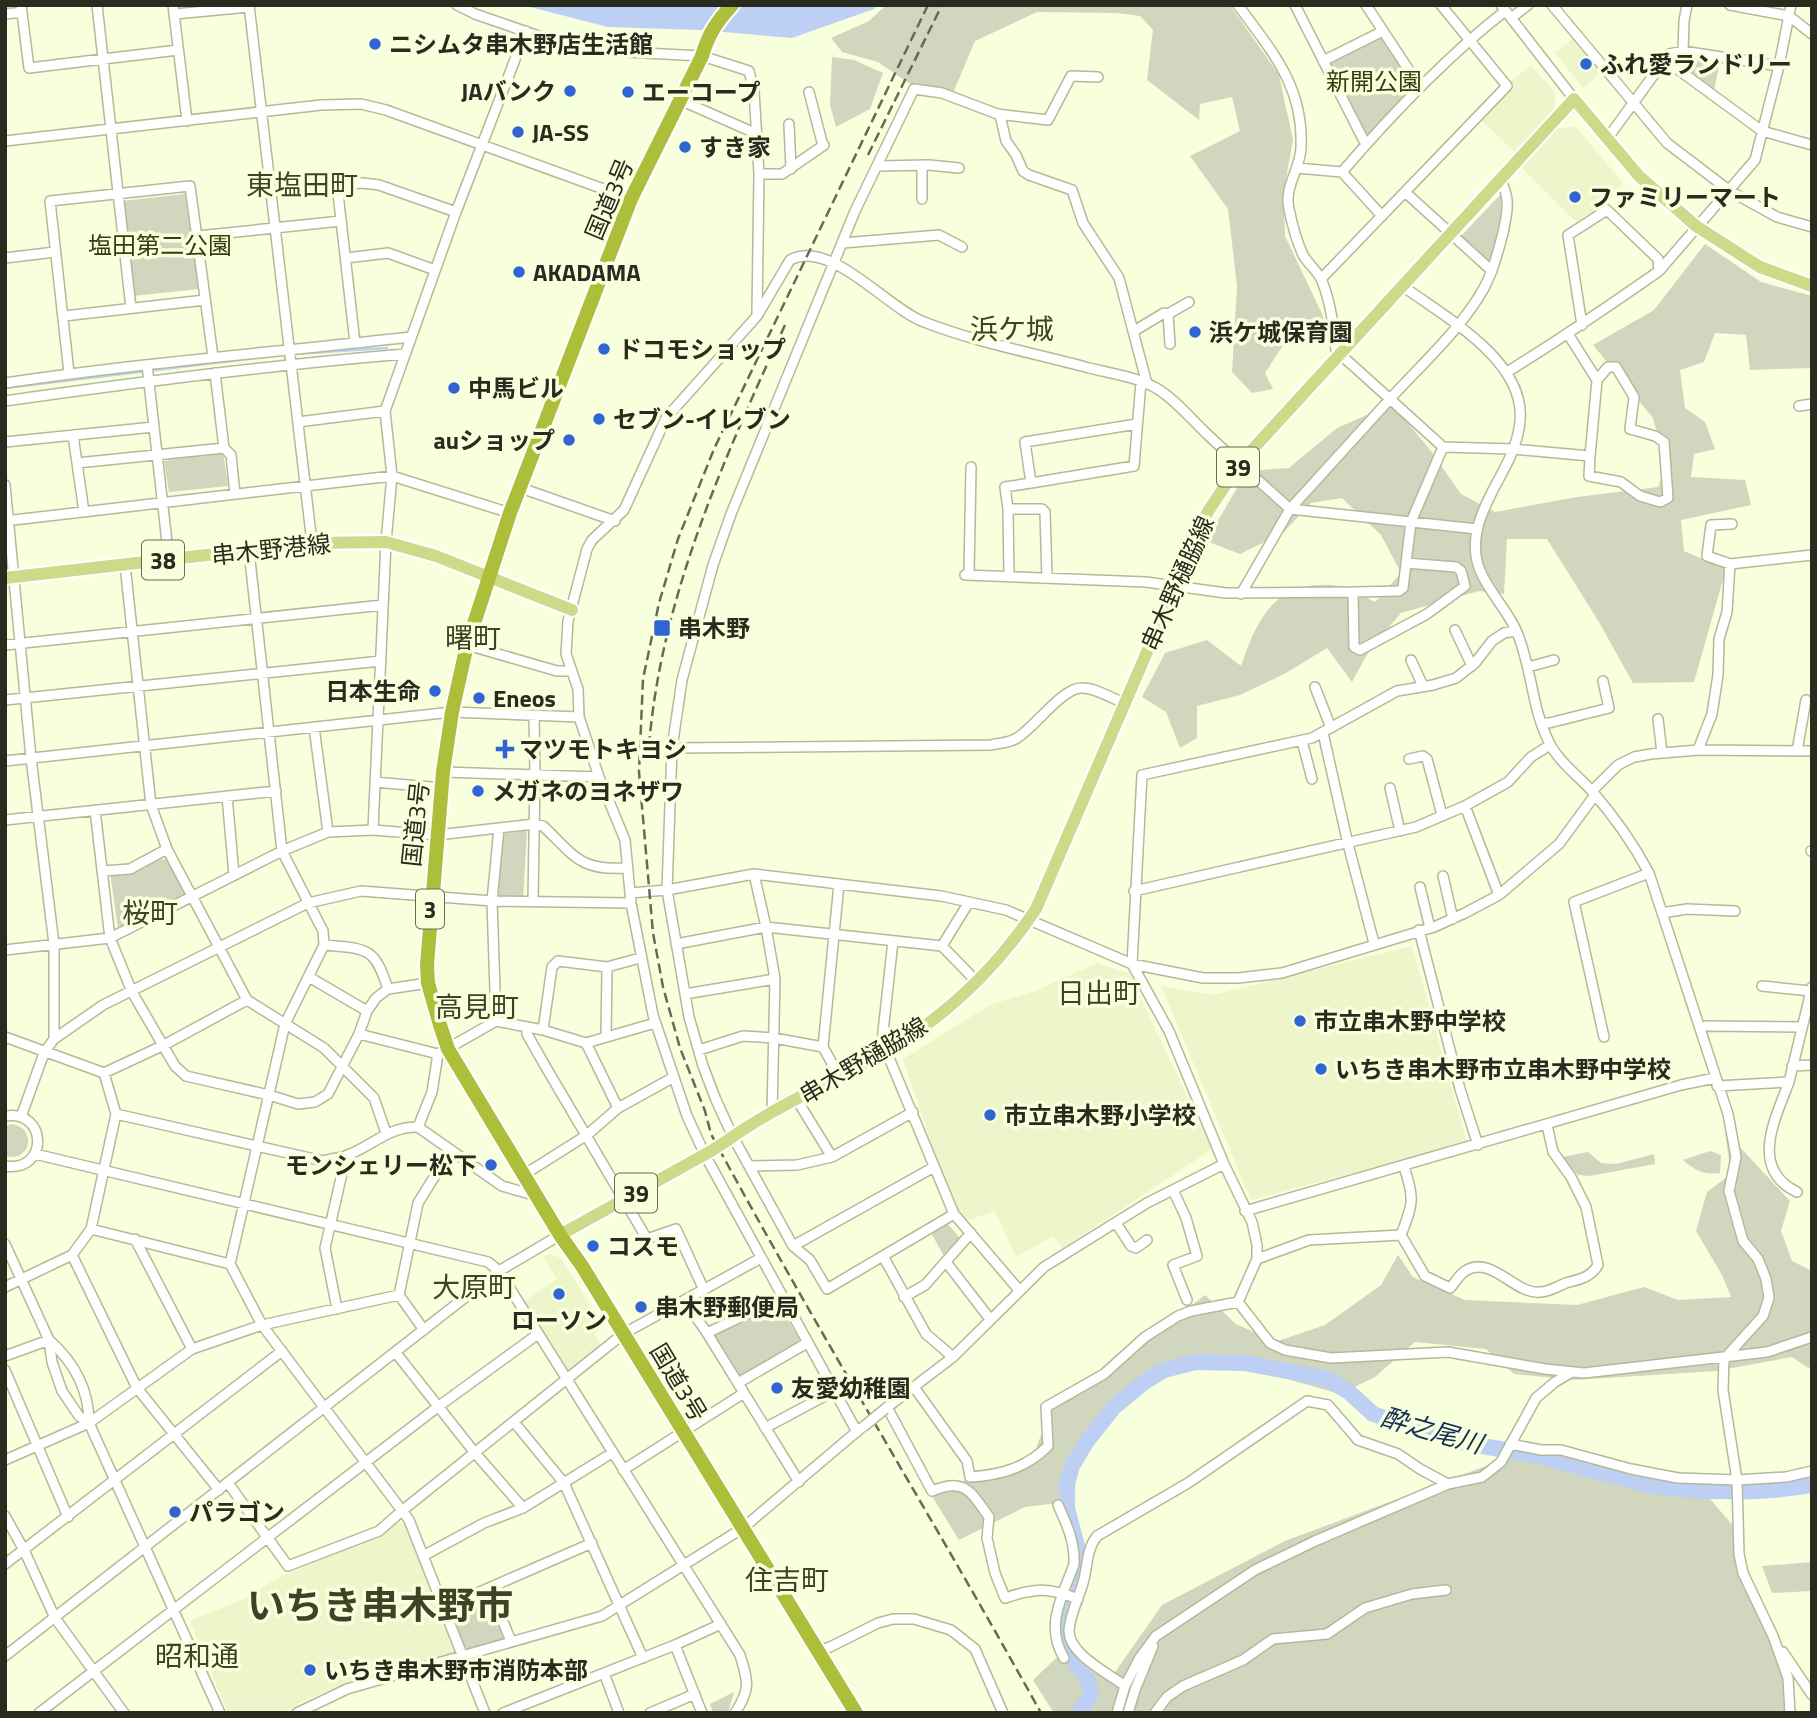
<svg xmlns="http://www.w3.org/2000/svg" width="1817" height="1718" viewBox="0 0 1817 1718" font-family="'Titillium Web','Noto Sans JP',sans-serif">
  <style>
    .built { fill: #edf5cb }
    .green { fill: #d1d6bf }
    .water { fill: #bdcff2 }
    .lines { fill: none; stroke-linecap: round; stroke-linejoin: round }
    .stream { stroke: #bdcff2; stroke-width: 2.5 }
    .river { stroke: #bdcff2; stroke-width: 16 }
    .minor-casing { stroke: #b3ba99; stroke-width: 12 }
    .major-casing { stroke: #fff; stroke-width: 16 }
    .highway-casing { stroke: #fff; stroke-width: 18 }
    .minor { stroke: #fff; stroke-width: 9 }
    .major { stroke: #ced989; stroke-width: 12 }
    .highway { stroke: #adbf3a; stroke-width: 14 }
    .rail { stroke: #666a57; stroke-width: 2.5; stroke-dasharray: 10 5; stroke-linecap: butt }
    .minor-bridge-casing { stroke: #b3ba99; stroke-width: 12; stroke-linecap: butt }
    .major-bridge-casing { stroke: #fff; stroke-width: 16; stroke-linecap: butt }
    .minor-bridge { stroke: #fff; stroke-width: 9 }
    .major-bridge { stroke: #ced989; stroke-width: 12 }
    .poi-dot { fill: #3164d3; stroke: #f8ffdc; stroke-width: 2.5 }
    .labels { text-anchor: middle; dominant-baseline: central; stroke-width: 7; stroke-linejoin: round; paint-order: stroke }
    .shield { fill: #f8ffdc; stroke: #666b57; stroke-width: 2 }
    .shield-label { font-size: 23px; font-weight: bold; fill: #282b1e }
    .poi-label { font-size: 24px; font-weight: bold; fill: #282b1e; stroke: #f8ffdc; text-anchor: start }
    .park-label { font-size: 24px; fill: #373d0f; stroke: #f8ffdc }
    .street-label { font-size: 24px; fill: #282b1e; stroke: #f8ffdc }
    .water-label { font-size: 26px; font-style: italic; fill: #172c57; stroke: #f8ffdc }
    .quarter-label { font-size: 28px; fill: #3e4327; stroke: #f8ffdc }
    .town-label { font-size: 38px; font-weight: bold; fill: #3e4327; stroke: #f8ffdc }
  </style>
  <rect width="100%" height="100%" fill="#f8ffdc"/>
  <path class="built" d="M1574,38L1602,72L1583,88L1555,53Z
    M1531,65L1553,90L1556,102L1553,110L1515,152L1481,120L1513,87L1510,82Z
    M1576,127L1623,183L1605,204L1576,222L1522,168L1557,128Z
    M1412,946L1467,1143L1251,1200L1161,986L1213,995Z
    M1097,963L1129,973L1212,1149L1062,1249L1054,1236L1016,1257L995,1211L963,1222L949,1194L903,1059L990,1005L1035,991Z
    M549,1254L561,1258L603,1327L594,1335L601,1345L570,1371L564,1370L523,1302L557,1279L543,1257Z
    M398,1522L405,1524L454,1651L453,1654L336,1687L302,1702L284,1713H228L190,1621L251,1596L267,1584L280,1577L380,1536Z"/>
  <path class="green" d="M886,5H1230L1279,75L1293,140L1284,190L1285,236L1323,316L1326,340L1291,333L1265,373L1273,389L1252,393L1232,372L1237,286L1228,209L1190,156L1240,131L1232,97L1200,104L1199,120L1147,80L1153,30L1140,16L1116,13L1037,12L975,41L953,93L932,86L910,84L878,62L842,52L831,38L869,21Z
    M1380,37L1414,85L1413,89L1370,134L1366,133L1330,62Z
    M1698,55L1720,61L1714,91L1671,62L1674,56Z
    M832,57L854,60L883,73L870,109L836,127L830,105Z
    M185,194L199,289L133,296L122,201Z
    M1501,194C1508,214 1494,243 1489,262L1461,236Z
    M1705,244L1761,282L1812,296V368L1750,370L1746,335L1715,333L1704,362L1680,370L1685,408L1705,422L1715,449L1694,454L1691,477L1745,480L1751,505L1681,520L1684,551L1726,569L1694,682L1633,683L1599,622L1547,539H1507L1504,594L1479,591L1401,613L1369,651L1352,682L1327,648L1286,673L1240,695L1197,706V738L1180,748L1166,712L1142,697L1165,653L1207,640L1241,666C1258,614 1279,577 1340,586C1352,587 1365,597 1375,602L1401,573L1381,535L1342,498L1311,503L1283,533L1240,554L1206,541L1247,471L1289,468L1337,428L1392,404L1431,451L1461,494L1495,512L1577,497L1658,487L1666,466L1653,418L1593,345L1654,310Z
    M223,451L228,486L169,492L164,461Z
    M527,830L523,901L498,902L492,888L497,835Z
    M159,859L173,860L187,892L185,897L118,929L110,872C129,874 142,868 159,859Z
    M13,1124C38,1130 30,1163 5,1156V1126Z
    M1725,1131L1790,1201L1781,1231L1792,1261L1812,1271V1366L1808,1368L1792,1357L1716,1371L1574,1380L1514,1374L1486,1349L1415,1342L1375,1377L1340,1394L1202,1355L1162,1365L1110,1405L1072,1474L1075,1527L1058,1503L1025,1507L959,1540L930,1493L954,1483L1030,1464L1053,1404L1116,1364L1205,1295L1236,1324L1275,1342L1325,1325L1381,1285L1398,1255L1413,1277L1465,1300L1577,1305L1644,1287L1678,1300L1731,1297L1722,1275L1696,1231L1707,1192L1731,1174Z
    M1710,1151L1721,1155L1720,1173C1704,1175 1696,1171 1683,1160Z
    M1588,1152L1601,1163L1616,1164L1654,1154L1655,1164L1590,1176L1578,1175L1562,1157Z
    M947,1223L960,1238L945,1258L931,1233Z
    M778,1303L801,1342L739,1378L712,1337Z
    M1526,1451L1653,1483L1700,1487L1734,1527L1741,1572L1764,1613L1796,1710L1799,1713H1054L1033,1680L1072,1643L1113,1675L1162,1605L1285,1541Z
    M1812,1562V1591L1772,1593L1762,1566Z
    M484,1594L488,1596L506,1635L504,1638L468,1649L463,1645L450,1612L452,1608Z
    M734,1692L728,1713H713L710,1704Z"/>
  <path class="water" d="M522,5H877L874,9L792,38L700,30L608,27Z"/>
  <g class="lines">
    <path class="stream" d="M292,354L387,348
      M5,388L265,357"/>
    <path class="river" d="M1078,1713L1087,1702L1091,1691L1088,1681L1063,1645L1061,1630L1063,1617L1078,1580L1080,1557L1067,1508V1484L1072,1466L1087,1441L1114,1407L1143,1383L1164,1370L1196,1362L1244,1363L1325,1378L1349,1392L1373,1414L1391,1420L1405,1422L1464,1443L1530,1454L1649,1485C1699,1493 1763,1494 1812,1485"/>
    <defs>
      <path id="minor" d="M21,5L29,68L178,50
        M97,5L131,308
        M173,5L187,121
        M249,5L312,543
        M457,5L475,14L556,42L606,51L702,56L749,71L754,91L759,174L757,314
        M1238,5C1272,52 1304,86 1301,148C1300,170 1284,186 1289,209C1292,224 1297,242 1303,255C1308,264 1318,271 1322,281C1332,306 1334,332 1337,359
        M1295,5L1366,145
        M1366,5L1420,87
        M1501,5L1574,99
        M1552,5L1667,143L1730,191L1777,217L1812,227
        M1730,5L1789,16L1812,34
        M5,14L22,12
        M175,14L249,7
        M1511,18L1528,5
        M1683,51L1684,21L1687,5
        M1665,60L1762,131L1812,145
        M1323,61L1383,31
        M809,92L823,146
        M680,100L757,134
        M997,114L1048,120L1071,76L1098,77
        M789,124L791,169
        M1607,139L1669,54L1683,51L1779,66
        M5,141L321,105L361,104L386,110L631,199
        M922,165V199
        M878,166L929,165L959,168
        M1297,168L1342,172L1382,216
        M1342,172C1392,114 1445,58 1505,11
        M759,174H782L824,145
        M1405,192L1492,271
        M198,236L341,221
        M843,243L939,235L962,247
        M5,258L55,252
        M346,258L388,253L435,270
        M1659,271L1755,160L1779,66L1791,5
        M1321,279L1507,86L1441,5
        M1404,287C1445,317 1526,361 1520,421C1518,446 1505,468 1493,490C1482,512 1471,535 1477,561C1482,584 1506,608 1516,630C1532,666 1531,707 1549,742C1558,761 1577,775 1591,790C1613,815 1633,843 1649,873L1728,1114L1736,1157L1729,1191L1743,1241L1758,1259L1766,1279L1769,1298L1763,1316L1724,1359L1723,1390L1737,1480L1739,1554L1743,1573L1773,1636L1788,1678L1790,1713
        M1168,314L1189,302
        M64,316L205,300
        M1134,331L1164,313L1168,314L1170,344
        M355,343L337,185L363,183L379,185L456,212
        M1341,355L1390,399C1421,365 1462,328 1484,288C1493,271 1498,252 1503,233C1507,213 1511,200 1501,181
        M147,365L169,560
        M1507,372C1559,340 1609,306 1659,271L1658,259L1607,210L1568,235L1582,325
        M69,373L50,201L190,186L213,357
        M215,373L224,448L231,455L235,494
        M5,383C140,363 276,352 411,337
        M5,401C138,382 271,365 405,354
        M1799,406L1812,404
        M298,422L385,411
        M1137,424L1025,442L1031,483L1134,466L1141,382
        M73,435L84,512
        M5,442L154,427
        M1590,456L1589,476L1621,482L1640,496L1660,502L1668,498L1664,442L1655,436L1630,429L1634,397L1616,367H1608L1597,380
        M77,463L224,448
        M5,485L31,758L54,944V1039
        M521,488L615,521
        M1008,509H1042L1045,512L1047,578
        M1290,509L1390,399L1443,447L1513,449L1590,456L1597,380L1568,334
        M1290,509L1477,529
        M5,521L392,476L510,513
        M249,551L282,851L323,931L324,945L285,1024L230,1264L262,1325L409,1520L485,1713
        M1730,564L1707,556L1711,525L1732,524
        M125,565L151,805L167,849L247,1000L324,1048L374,1098L386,1133
        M965,575L1146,582L1226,593L1353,592L1354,647L1360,650L1427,614L1465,586L1461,571L1456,567L1406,563
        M969,575L971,467
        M1009,577L1008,509L1005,487L1031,483
        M1353,592L1399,591L1403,588L1411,522L1443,447
        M1455,630L1472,666
        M5,645L383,605
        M467,645L557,671H572
        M1411,660L1423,686
        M1528,667L1554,660
        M1315,687L1331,728
        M5,700L381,661
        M1658,719L1662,753
        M1541,723H1549L1609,708L1603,681
        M314,727L328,832
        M1323,733L1348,844L1374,943
        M1302,741L1312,779
        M672,748L991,745C999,743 1010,743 1017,738C1035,727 1063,687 1082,688C1096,688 1111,698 1124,703
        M1698,750L1712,714L1718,675L1719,639L1727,612L1730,564L1812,555
        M1797,751L1806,700
        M1409,759L1423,756L1427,759L1442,815
        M5,761L452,712L579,717
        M443,772L599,777
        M375,782L442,788
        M1390,788L1400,831
        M1592,791L1618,765L1634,757L1651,754L1698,750L1812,751
        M227,796L234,875
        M1465,806L1499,895
        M95,810L110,938L132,992L175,1066L186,1076L269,1095L298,1104L315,1102L328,1094L359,1034L367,1011L376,998L388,989L428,983
        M5,820L276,791
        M373,830L386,542L392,476L385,411L456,212L526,31
        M1811,851H1812
        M103,871L130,869L167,849
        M754,874L766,927L775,979L772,1114
        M1443,876L1453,919
        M839,884L823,1047L839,1076
        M1420,887L1430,928
        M1134,891L1416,827L1465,806L1508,782L1531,757L1550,745
        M630,893L667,890L754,874L941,896L1006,910L1132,964L1203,978H1238L1282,973L1434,927L1465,913L1499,895L1559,844L1595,795
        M533,901L535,775L534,715
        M1662,913L1687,909L1735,911
        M1419,930L1460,1089L1478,1145
        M893,941L882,1041L954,1214L1019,1290
        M676,944L766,927L942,946L978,983
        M324,945C367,949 374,946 388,989
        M942,946L969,902
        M5,950L110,938L282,851L328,832L373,830L437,835L534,824L543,826C575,856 579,871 627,868
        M309,977L367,1011
        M1762,986L1810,991
        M685,994L775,979
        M496,1021L492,901L499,828
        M1706,1026L1800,1027
        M527,1027V1034L544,1064L647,1239L676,1229L704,1290
        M543,1030L552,967L558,961L607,967L640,958
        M359,1034L438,1054
        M5,1037L104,1073L164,1045L247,1000
        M606,1037L607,967
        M1604,1037L1574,902L1649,873
        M586,1043L618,1108
        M699,1050L743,1036L774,1038L823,1047
        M1792,1066L1812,1065
        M1789,1082C1775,1119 1749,1169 1797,1192
        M1717,1086L1789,1082L1812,987
        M797,1100L832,1157
        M116,1114L323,1161C330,1159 338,1158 345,1156C371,1147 389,1126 418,1127L502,1186L537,1196
        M5,1116C48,1109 49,1173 5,1166
        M21,1117L44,1053L54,1039L103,1005L308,903L361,891L492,901L631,903
        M418,1127L432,1092L438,1054L496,1021L543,1030L586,1043L655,1023
        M35,1154L488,1262L499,1271L740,1655C748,1681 751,1689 735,1713
        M749,1166L797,1165L832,1157L913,1112
        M525,1174L587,1135L618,1108L674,1077
        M1173,1190L1186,1218L1197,1256L1173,1265L1187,1300
        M1245,1211L1681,1085L1715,1078
        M954,1214L827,1289L810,1260L793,1246L733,1137L716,1100L703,1066L689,1017L667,890L672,748L682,680L713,565L731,514L855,211L914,89L942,93L1000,115L1006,141L1016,155L1023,171L1029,175L1072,190L1083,223L1119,278L1147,384
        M1116,1223L1131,1246L1136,1248L1147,1240
        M91,1229L230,1264
        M1401,1235C1413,1204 1415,1199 1404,1167
        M135,1239L192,1349
        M5,1244L49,1340L52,1362L62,1391L79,1416L89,1423
        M793,1246L934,1167
        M72,1255L137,1388L219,1490
        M883,1256L926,1334L953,1357
        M1257,1259L1309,1240L1401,1235L1425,1276L1450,1288C1455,1283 1459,1275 1465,1271C1491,1254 1515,1295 1540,1292C1549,1292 1558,1286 1566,1283C1580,1279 1590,1278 1598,1265L1586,1207L1571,1177L1553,1152L1547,1125
        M946,1262L990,1319
        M5,1287L72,1255L91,1229L116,1114L104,1073
        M904,1297L925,1285L971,1233
        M685,1301L707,1333L799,1482
        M1238,1302L1257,1259V1245L1252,1222L1224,1164L1169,1031L1132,964L1142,775L1312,738L1397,691L1433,685L1456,678L1475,663L1492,641L1504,633L1516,631
        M1238,1302L1270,1343L1285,1350L1331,1358L1448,1352L1545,1369L1584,1373L1767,1352L1812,1337
        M337,1309L325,1248L346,1156
        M424,1330L399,1295L418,1203L451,1150
        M707,1333L782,1297
        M49,1340C74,1362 89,1389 89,1423L220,1713
        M396,1353L475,1453L523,1508
        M5,1356L49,1340
        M5,1370L68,1517
        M738,1383L807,1343
        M914,1387L967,1461L970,1477C1001,1475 1026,1468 1048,1446L1046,1407L1104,1374L1145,1337L1178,1316L1191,1311L1238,1302
        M887,1407L932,1491C965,1477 971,1492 989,1517L987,1538L995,1573L1005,1598C1035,1588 1048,1587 1078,1599
        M885,1409L953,1357L1044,1267L1147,1203L1224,1164
        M514,1422L564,1483L643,1658
        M765,1428L834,1391
        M857,1432L705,1155L687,1116L653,1015L631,903L625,840L599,777L579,717L578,689L566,654L568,621L587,549L592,540L624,510L666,418L757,316L790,260C830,238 888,309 924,322C978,343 1034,353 1089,368C1110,373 1137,377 1156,388C1175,399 1191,419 1207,434C1234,460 1263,484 1290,509L1241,594
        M1510,1444L1541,1450H1561L1631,1469L1678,1478L1737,1480L1786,1477L1812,1471
        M5,1460L89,1423L192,1349L262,1325L399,1295
        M623,1470L744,1393
        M228,1483L288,1566L379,1531L403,1510L623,1334L761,1258
        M1058,1505C1067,1525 1075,1542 1074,1564C1063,1596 1044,1625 1064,1658
        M5,1516L24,1550L55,1618L124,1713
        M423,1556L484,1523L523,1508L612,1453
        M5,1564L282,1351
        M489,1588L511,1641
        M443,1608L592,1543
        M675,1645L702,1713
        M818,1651L830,1647L878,1623L893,1619H914L951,1630L975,1649L1003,1713
        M1783,1652L1812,1695
        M5,1656L499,1271L560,1235
        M604,1673L619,1713
        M1125,1686C1108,1673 1068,1654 1069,1630C1070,1615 1079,1597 1083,1583C1088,1566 1086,1550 1097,1536L1188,1483L1307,1401L1328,1405L1358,1440L1398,1454L1420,1469L1448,1484
        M39,1713L439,1406L538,1334
        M297,1713L347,1689L602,1616L743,1528L861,1428
        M503,1713L675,1645L721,1624
        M650,1713L695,1694
        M1117,1713L1125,1686L1139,1659L1156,1636L1255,1570L1315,1541L1448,1484L1482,1477L1501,1462L1536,1398L1555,1382L1570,1373
        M1128,1713L1135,1690L1153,1646
        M1155,1713L1167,1697L1183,1686L1243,1660L1273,1639L1327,1634L1365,1608L1412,1594L1446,1590"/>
      <path id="major" d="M5,578L312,543L386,542L436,556L572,610
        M728,1140C784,1100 851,1075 909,1037C960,1003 1002,960 1036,909L1207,513L1240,463L1574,99L1639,176L1696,226L1760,267L1812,286
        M560,1235L711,1151"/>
      <path id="highway" d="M732,5C717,21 708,35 702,56L631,199L510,513L467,645L452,712L443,772L427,965L428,983L440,1025L448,1049L560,1235L582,1266L856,1713"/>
    </defs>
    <use href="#minor" class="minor-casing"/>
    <use href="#major" class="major-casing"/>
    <use href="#highway" class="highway-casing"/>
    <use href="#minor" class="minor"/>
    <use href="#major" class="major"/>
    <use href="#highway" class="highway"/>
    <path class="rail" d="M928,5L714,449L678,539L659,603L643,679L639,772L653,933L663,987L680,1048L705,1111L711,1134C816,1329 933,1518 1041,1713
      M868,155L942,5
      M649,746C661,597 724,459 785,325"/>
    <defs>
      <path id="minor-bridge" d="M863,1427L885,1409"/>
      <path id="major-bridge" d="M711,1151L728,1140"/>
    </defs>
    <use href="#minor-bridge" class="minor-bridge-casing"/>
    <use href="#major-bridge" class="major-bridge-casing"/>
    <use href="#minor-bridge" class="minor-bridge"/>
    <use href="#major-bridge" class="major-bridge"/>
  </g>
  <g class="poi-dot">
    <circle cx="375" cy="44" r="7"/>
    <circle cx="1586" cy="64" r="7"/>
    <circle cx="570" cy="91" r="7"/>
    <circle cx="628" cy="92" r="7"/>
    <circle cx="518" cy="132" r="7"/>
    <circle cx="685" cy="147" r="7"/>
    <circle cx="1575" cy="197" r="7"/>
    <circle cx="519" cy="272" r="7"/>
    <circle cx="1195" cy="332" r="7"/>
    <circle cx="604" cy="349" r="7"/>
    <circle cx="454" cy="388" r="7"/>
    <circle cx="599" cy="419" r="7"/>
    <circle cx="569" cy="440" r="7"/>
    <rect x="653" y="619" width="18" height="18" rx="3.5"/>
    <circle cx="435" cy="691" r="7"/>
    <circle cx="479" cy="698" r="7"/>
    <path d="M501.5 738.5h7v7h7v7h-7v7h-7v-7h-7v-7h7z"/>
    <circle cx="478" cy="791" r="7"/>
    <circle cx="1300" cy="1021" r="7"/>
    <circle cx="1321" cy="1069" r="7"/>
    <circle cx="990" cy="1115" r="7"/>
    <circle cx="491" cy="1165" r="7"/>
    <circle cx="593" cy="1246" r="7"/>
    <circle cx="559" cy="1294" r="7"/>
    <circle cx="641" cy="1307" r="7"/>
    <circle cx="777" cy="1388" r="7"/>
    <circle cx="175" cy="1512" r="7"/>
    <circle cx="310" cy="1670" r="7"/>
  </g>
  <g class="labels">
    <g class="shield">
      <rect x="1217" y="447.5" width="42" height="39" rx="5"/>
      <rect x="142" y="540.5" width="42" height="39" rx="5"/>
      <rect x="416" y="889.5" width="28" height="39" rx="5"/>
      <rect x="615" y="1173.5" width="42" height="39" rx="5"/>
    </g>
    <g class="shield-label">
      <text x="1238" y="467">39</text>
      <text x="163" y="560">38</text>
      <text x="430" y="909">3</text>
      <text x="636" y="1193">39</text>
    </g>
    <g class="poi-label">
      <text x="389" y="44">ニシムタ串木野店生活館</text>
      <text x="1600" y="64">ふれ愛ランドリー</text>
      <text x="556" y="91" text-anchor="end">JAバンク</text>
      <text x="642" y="92">エーコープ</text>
      <text x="532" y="132">JA-SS</text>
      <text x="699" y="147">すき家</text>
      <text x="1589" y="197">ファミリーマート</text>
      <text x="533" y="272">AKADAMA</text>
      <text x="1209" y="332">浜ケ城保育園</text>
      <text x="618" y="349">ドコモショップ</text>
      <text x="468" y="388">中馬ビル</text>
      <text x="613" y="419">セブン-イレブン</text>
      <text x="555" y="440" text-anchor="end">auショップ</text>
      <text x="678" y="628">串木野</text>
      <text x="421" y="691" text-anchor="end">日本生命</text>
      <text x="493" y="698">Eneos</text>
      <text x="519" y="749">マツモトキヨシ</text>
      <text x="492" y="791">メガネのヨネザワ</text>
      <text x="1314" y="1021">市立串木野中学校</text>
      <text x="1335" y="1069">いちき串木野市立串木野中学校</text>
      <text x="1004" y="1115">市立串木野小学校</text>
      <text x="477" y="1165" text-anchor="end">モンシェリー松下</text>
      <text x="607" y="1246">コスモ</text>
      <text x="655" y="1307">串木野郵便局</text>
      <text x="559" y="1320" text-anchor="middle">ローソン</text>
      <text x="791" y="1388">友愛幼稚園</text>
      <text x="189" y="1512">パラゴン</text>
      <text x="324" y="1670">いちき串木野市消防本部</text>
    </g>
    <g class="park-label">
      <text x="1374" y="81">新開公園</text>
      <text x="160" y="245">塩田第二公園</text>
    </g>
    <g class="street-label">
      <text transform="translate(609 199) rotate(-67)">国道3号</text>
      <text transform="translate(271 549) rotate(-6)">串木野港線</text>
      <text transform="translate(1177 583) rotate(-66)">串木野樋脇線</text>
      <text transform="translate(415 824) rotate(-84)">国道3号</text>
      <text transform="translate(863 1060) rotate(-31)">串木野樋脇線</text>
      <text transform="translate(679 1382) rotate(59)">国道3号</text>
    </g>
    <g class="water-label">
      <text transform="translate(1432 1430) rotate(16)">酔之尾川</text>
    </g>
    <g class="quarter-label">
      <text x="302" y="184">東塩田町</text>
      <text x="1012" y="328">浜ケ城</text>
      <text x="473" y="637">曙町</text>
      <text x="150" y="912">桜町</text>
      <text x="1099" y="992">日出町</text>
      <text x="477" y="1006">高見町</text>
      <text x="474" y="1286">大原町</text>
      <text x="787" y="1579">住吉町</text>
      <text x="197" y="1655">昭和通</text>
    </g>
    <g class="town-label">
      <text x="380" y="1605">いちき串木野市</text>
    </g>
  </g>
  <rect width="1817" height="1718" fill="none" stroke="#282b1e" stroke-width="14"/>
</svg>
